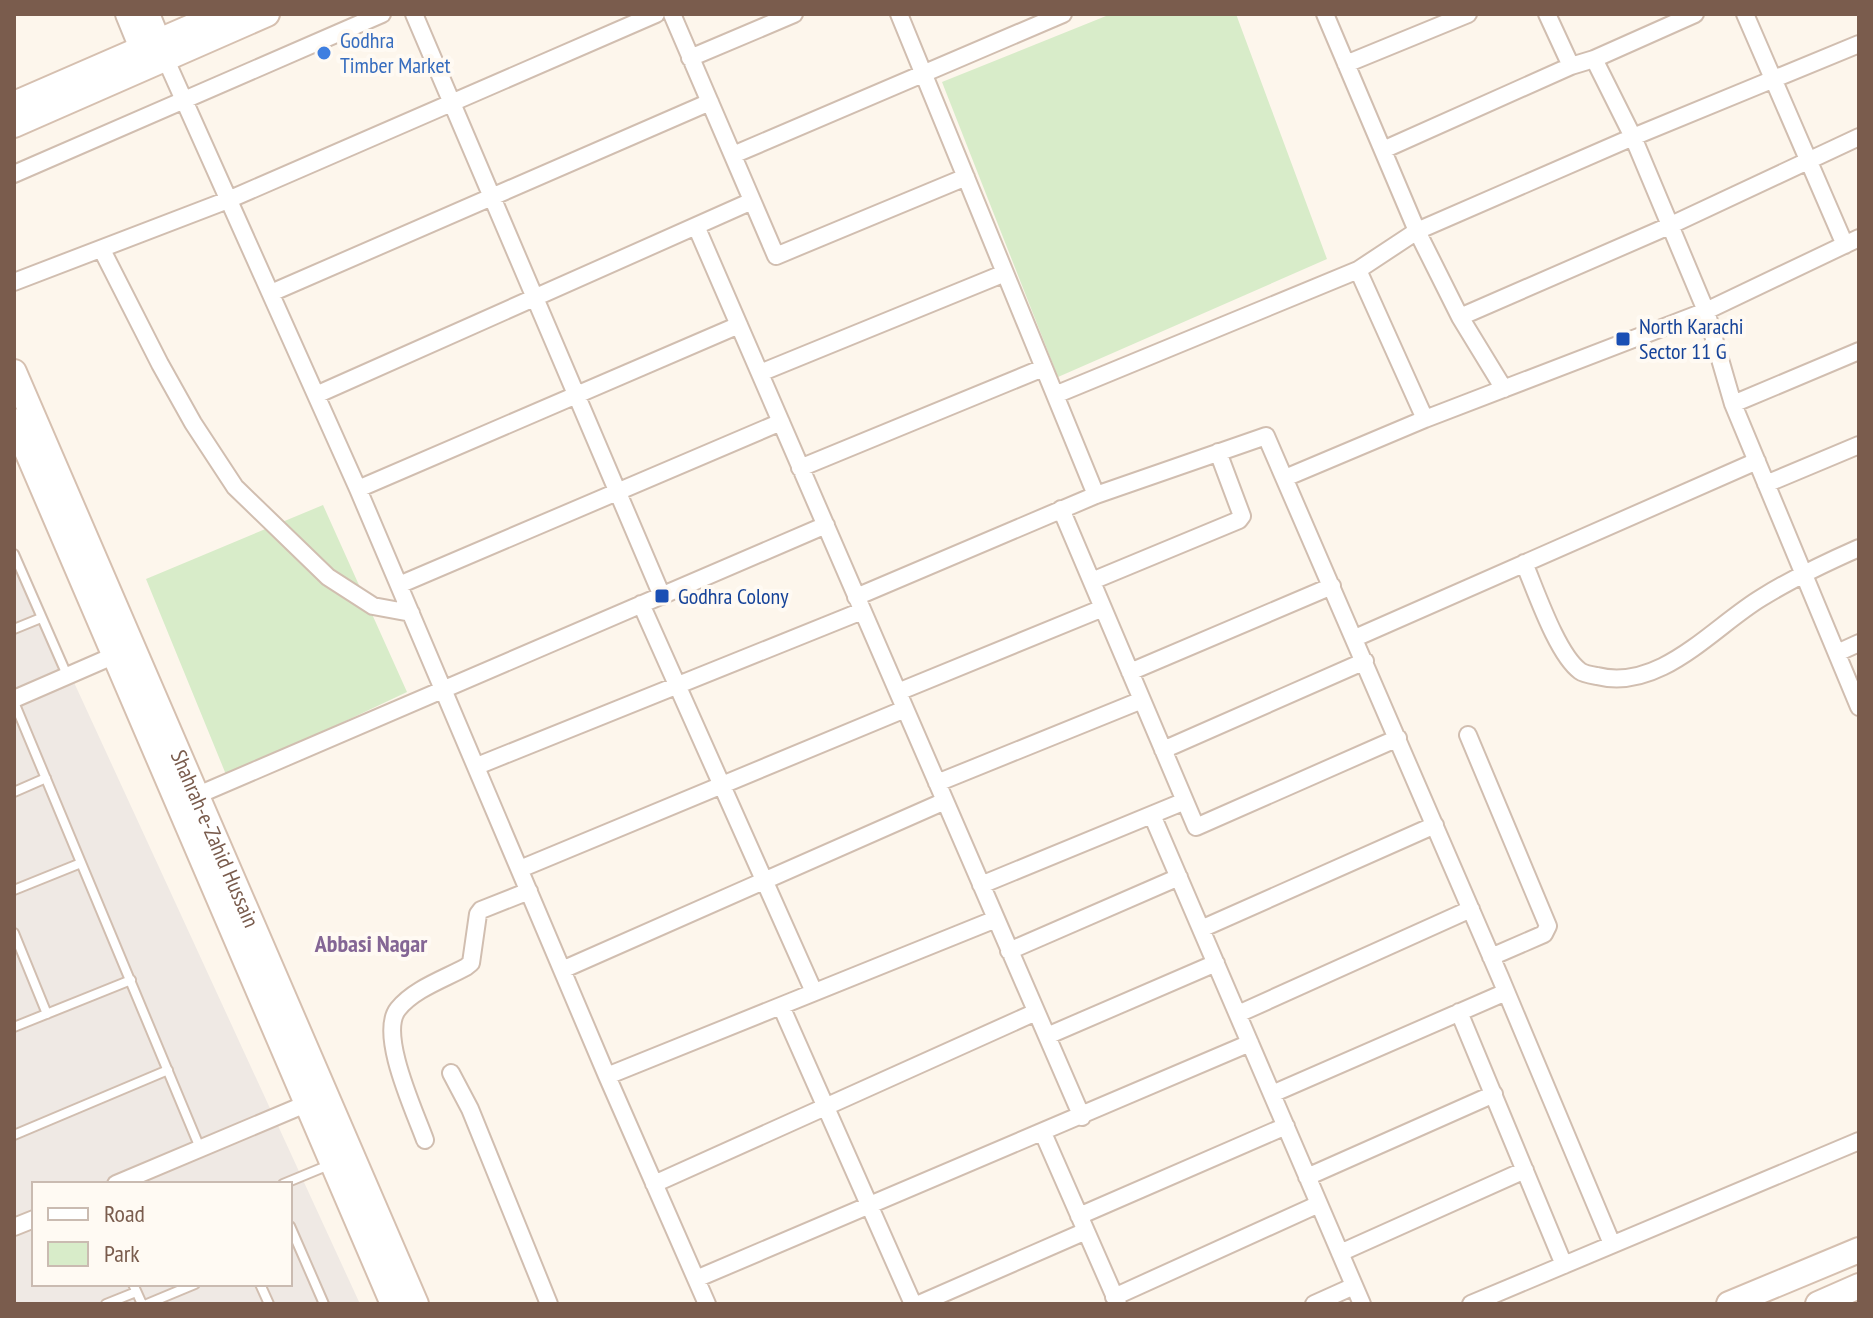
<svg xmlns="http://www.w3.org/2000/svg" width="1873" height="1318" viewBox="0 0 1873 1318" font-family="'PT Sans Narrow',sans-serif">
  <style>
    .industrial { fill: #efe9e4; fill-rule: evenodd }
    .green { fill: #d8ecc9 }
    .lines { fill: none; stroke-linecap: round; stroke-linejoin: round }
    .service-casing { stroke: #d1beb0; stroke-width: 12 }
    .minor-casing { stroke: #d1beb0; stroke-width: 20 }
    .tertiary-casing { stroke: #d1beb0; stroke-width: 26 }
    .secondary-casing { stroke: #d6c0b0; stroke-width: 28 }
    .service { stroke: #fff; stroke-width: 8 }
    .minor { stroke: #fff; stroke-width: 16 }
    .tertiary { stroke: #fff; stroke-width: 22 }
    .secondary { stroke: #fff; stroke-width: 24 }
    .shop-dot { fill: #3f7fe0; stroke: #fffaf3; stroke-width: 3 }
    .transit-dot { fill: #1a4fb4; stroke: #fffaf3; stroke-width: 3 }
    .labels { text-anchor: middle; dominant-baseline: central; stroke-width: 8; stroke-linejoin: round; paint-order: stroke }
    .shop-label { font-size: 22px; fill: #366cbe; stroke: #fffaf3; text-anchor: start }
    .transit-label { font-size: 22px; fill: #164399; stroke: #fffaf3; text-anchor: start }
    .street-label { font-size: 22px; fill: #7a5c4d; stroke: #fffaf3 }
    .neighbourhood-label { font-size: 24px; font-weight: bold; fill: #846695; stroke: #fffaf3 }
  </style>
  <rect width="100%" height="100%" fill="#fdf6ec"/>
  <path class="industrial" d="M14,552L360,1304H14ZM34,1184H290V1284H34Z"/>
  <path class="green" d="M1111,14H1236L1327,259L1058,377L942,82Z
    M323,505L407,692L227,777L146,579Z"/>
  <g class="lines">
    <defs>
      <path id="service" d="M14,554L67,675
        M14,629L41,618
        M14,702L200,1148
        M14,792L46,778
        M14,890L81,863
        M14,933L47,1014
        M14,1027L131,980
        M14,1135L168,1070
        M283,1184L329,1165
        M290,1226L324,1304
        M133,1284L142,1304
        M260,1284L269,1304
        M106,1304L136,1292
        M147,1304L195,1284"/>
      <path id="minor" d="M414,14L662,596
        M672,14L776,256L966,177
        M899,14L1096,495
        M1325,14L1417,231L1460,317L1504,389
        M1547,14L1571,66
        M1745,14L1845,245
        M690,58L794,14
        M1594,59L1633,137L1706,311L1733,404L1859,707
        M166,60L358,489L607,1076L707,1304
        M1346,64L1468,14
        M1383,150L1571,66L1594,59L1695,14
        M733,155L1063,14
        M14,174L382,14
        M696,226L1082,1117
        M102,250L160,364L193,423L235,487L328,577L373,606L411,613
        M1358,270L1425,419
        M14,282L228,200L656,14
        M271,293L710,102
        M1460,317L1669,226L1859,137
        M760,373L1005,273
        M316,395L752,201
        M1055,395L1358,270L1417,231L1633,137L1859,44
        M1733,404L1859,351
        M800,468L1043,368
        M1285,478L1425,419L1706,311L1859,238
        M1766,484L1859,445
        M358,489L739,325
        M1061,509L1196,827L1398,738
        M1524,563C1536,591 1557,654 1580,671C1584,674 1591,675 1597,676C1660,692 1713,627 1761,598C1793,578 1825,563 1859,548
        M1092,581L1239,520L1242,516L1218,452
        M399,585L781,422
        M856,597L1096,495L1266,436L1500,977L1612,1244
        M641,604L814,992
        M1355,638L1757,461
        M1837,653L1859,643
        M1130,672L1332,586
        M898,692L1103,608
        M14,699L113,656
        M1468,735L1548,926L1544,934L1491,957
        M1163,750L1365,661
        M477,766L862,611
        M937,783L1142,700
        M198,795L826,525
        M1152,815L1362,1304
        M520,869L905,709
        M981,885L1185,801
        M1201,929L1435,825
        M1009,951L1179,877
        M562,970L945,801
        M781,1006L913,1304
        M1459,1012L1564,1265
        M1238,1014L1471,909
        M1047,1036L1216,963
        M451,1073L470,1109L549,1304
        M607,1076L996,919
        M1272,1094L1506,992
        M1043,1133L1118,1304
        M425,1140C415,1112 378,1034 398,1009C414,989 444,979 466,967L471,963L478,914L481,910L529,891
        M1307,1177L1494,1094
        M116,1184L313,1101
        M654,1184L1036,1012
        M1079,1216L1286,1126
        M14,1227L34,1219
        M1340,1253L1525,1170
        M696,1279L1250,1043
        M1114,1297L1319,1204
        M919,1304L1086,1231
        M1314,1304L1354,1286
        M1471,1304L1859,1141"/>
      <path id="tertiary" d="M127,14L147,63
        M148,14L166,58"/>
      <g id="secondary">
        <path d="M14,104L221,14"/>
        <path d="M14,125L267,14"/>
        <path id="s1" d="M14,372L416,1304"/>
        <path d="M14,421L393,1304"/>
        <path d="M1729,1304L1859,1250"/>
        <path d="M1818,1304L1859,1286"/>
      </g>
    </defs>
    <use href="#service" class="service-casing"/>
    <use href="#minor" class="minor-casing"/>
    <use href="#tertiary" class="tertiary-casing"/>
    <use href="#secondary" class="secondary-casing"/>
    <use href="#service" class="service"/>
    <use href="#minor" class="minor"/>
    <use href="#tertiary" class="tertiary"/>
    <use href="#secondary" class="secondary"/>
  </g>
  <circle class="shop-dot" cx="324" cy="53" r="8"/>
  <g class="transit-dot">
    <rect x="1615" y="331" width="16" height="16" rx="4"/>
    <rect x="654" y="588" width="16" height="16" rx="4"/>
  </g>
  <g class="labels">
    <g class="shop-label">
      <text x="340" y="40">Godhra<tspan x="340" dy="25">Timber Market</tspan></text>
    </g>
    <g class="transit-label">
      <text x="1639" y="326">North Karachi<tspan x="1639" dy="25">Sector 11 G</tspan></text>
      <text x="678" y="596">Godhra Colony</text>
    </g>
    <g class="street-label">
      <text stroke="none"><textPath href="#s1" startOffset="508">Shahrah-e-Zahid Hussain</textPath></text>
    </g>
    <g class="neighbourhood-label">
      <text x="371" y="943">Abbasi Nagar</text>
    </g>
  </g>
  <rect width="1873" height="1318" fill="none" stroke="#7a5c4d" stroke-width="32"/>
  <rect x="32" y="1182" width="260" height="104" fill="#fffaf3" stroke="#cabbb1" stroke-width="2"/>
  <rect x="48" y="1208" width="40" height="12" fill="#ffffff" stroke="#cabbb1" stroke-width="2"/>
  <text x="104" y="1222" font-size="24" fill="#7a5c4d">Road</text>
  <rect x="48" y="1242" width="40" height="24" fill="#d8ecc9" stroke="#cabbb1" stroke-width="2"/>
  <text x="104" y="1262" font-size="24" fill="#7a5c4d">Park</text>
</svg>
